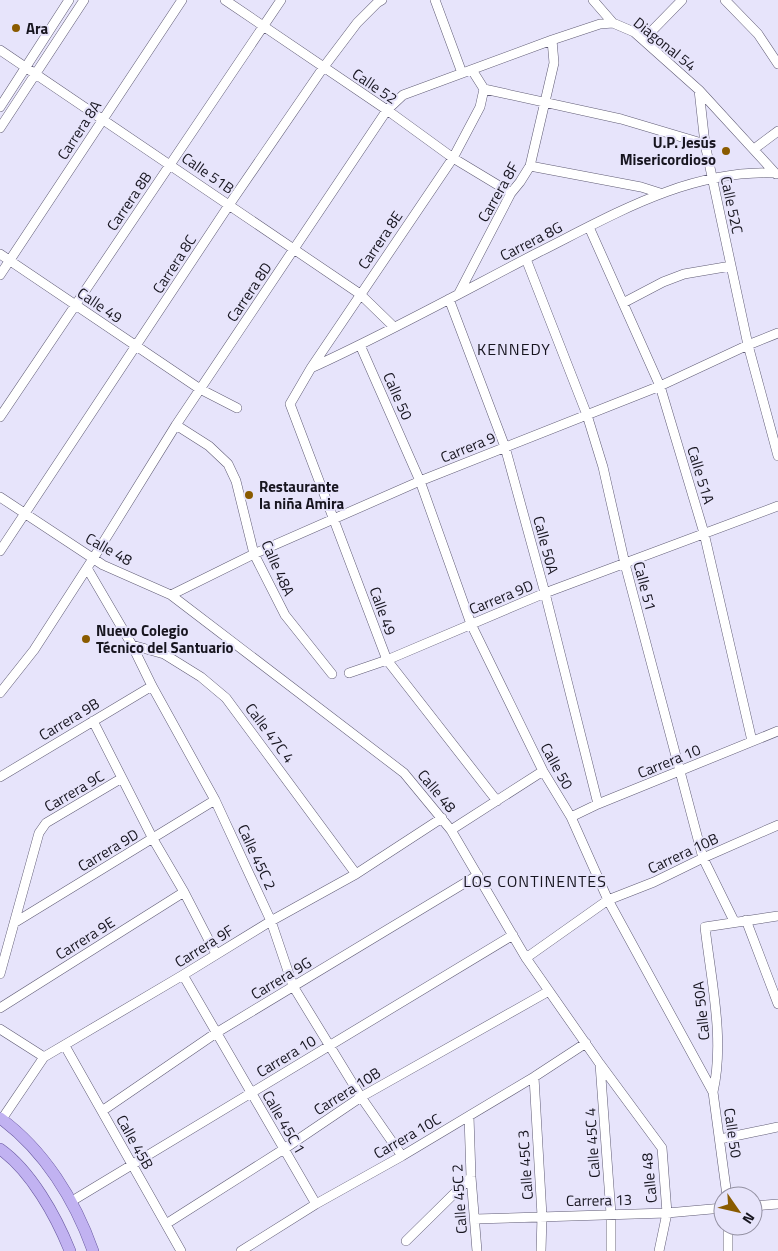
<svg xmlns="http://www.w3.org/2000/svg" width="778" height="1251" viewBox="0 0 778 1251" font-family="'Titillium Web',sans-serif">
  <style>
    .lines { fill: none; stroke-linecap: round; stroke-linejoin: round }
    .minor-casing { stroke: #605c75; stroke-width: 10 }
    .major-casing { stroke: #6a5aa1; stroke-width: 12 }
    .minor { stroke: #fff; stroke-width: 9 }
    .major { stroke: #c1b2f1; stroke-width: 11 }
    .poi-dot { fill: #8a5b00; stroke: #e7e4fb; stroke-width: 2 }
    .labels { text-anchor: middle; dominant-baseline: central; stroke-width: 4; stroke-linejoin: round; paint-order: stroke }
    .poi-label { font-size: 15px; font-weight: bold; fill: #17151f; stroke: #e7e4fb; text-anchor: start }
    .street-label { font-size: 15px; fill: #17151f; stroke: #e7e4fb }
    .neighbourhood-label { font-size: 16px; letter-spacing: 1px; fill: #17151f; stroke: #e7e4fb }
  </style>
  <rect width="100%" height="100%" fill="#e7e4fb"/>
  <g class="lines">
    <defs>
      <path id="minor" d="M225,0L387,110L453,158L511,193
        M435,0L462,73
        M593,0L613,23L634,32L699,90L776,174
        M725,0L758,34L778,64
        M643,40L682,0
        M0,50L360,294L394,327
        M472,70L484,89L621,119L705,144
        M484,89L480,107L453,158L311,368L290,404L387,660L497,801
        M699,90L705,144L748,345L778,456
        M0,107L69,0
        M0,128L84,0
        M754,149L778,131
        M530,166L641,187L660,193
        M589,227L660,386L704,533L752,741
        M0,254L200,389L237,408
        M526,259L587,415L603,467L625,564L703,858L734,921
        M0,275L182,0
        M459,293L511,193L520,182L530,166L554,63L552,40
        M449,299L505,447L545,593L598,804
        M623,303L663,282L684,274L731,266
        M360,345L420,481L471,624L543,771L571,817L608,900L713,1092L727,1196
        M311,368C388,333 462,292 537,253C613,215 687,170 774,173
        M0,417L281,0
        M176,425L209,446L228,464L236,481L254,554L285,615L332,674
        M0,497L103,565L171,595L404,773L451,830L526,958L600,1064L662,1148L667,1213L659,1251
        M0,551L229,205L323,68L357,23L377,3L382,0
        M87,568L132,645L152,686L215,800L271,921L293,986L361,1097L402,1156
        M171,595L254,554L420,481L660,386L748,345L778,333
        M132,645L164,654L201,677L226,698L356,874
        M349,673L387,660L545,593L778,506
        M0,693L34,650L96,554L176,425L387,110L403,95L552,40L600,24L613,23
        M93,721L153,839L184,892L216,954
        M0,777L152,686
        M571,817L598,804L778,731
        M451,830L543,771
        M746,920L778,1004
        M14,923L215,800
        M526,958L608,900L654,882L703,858L778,825
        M0,974L39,833L46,823L122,778
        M183,975L316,1204
        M0,1008L184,892
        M0,1029L44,1057
        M65,1046L181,1251
        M600,1064L611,1214V1251
        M534,1077L542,1216L541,1251
        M713,1092C725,1040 711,980 705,927L778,916
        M102,1111L216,1033L478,875
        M469,1116L471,1177L477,1251
        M2,1119L44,1057L183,975L271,921L356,874L442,818
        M720,1139L778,1127
        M72,1201L513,935
        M753,1206L778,1204
        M475,1219L667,1213L723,1208
        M166,1224L284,1149L361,1097L549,991
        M406,1241L471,1177
        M241,1251L316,1204L402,1156L534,1077L586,1043
        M728,1251V1226"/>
      <path id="major" d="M0,1118C44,1150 75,1200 93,1251
        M0,1149C31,1171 56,1216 70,1251"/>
    </defs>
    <use href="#minor" class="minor-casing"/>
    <use href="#major" class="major-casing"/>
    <use href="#minor" class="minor"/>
    <use href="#major" class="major"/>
  </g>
  <g class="poi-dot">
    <circle cx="16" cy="28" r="5"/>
    <circle cx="726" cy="151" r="5"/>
    <circle cx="249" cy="495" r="5"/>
    <circle cx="86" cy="639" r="5"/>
  </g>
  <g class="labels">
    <g class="poi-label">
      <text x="26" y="28">Ara</text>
      <text x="716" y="142" text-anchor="end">U.P. Jesús<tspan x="716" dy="17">Misericordioso</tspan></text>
      <text x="259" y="486">Restaurante<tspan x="259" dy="17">la niña Amira</tspan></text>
      <text x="96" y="630">Nuevo Colegio<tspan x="96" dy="17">Técnico del Santuario</tspan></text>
    </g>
    <g class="street-label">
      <text transform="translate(665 44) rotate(39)">Diagonal 54</text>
      <text transform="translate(375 86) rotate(34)">Calle 52</text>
      <text transform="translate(79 130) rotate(-57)">Carrera 8A</text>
      <text transform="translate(208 173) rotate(35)">Calle 51B</text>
      <text transform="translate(498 192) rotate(-60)">Carrera 8F</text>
      <text transform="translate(129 201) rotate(-56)">Carrera 8B</text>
      <text transform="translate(732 205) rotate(78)">Calle 52C</text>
      <text transform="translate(380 240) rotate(-56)">Carrera 8E</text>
      <text transform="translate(531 241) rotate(-27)">Carrera 8G</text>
      <text transform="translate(174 264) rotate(-57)">Carrera 8C</text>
      <text transform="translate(249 292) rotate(-56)">Carrera 8D</text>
      <text transform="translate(100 305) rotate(34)">Calle 49</text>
      <text transform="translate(398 396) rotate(66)">Calle 50</text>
      <text transform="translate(468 447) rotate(-22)">Carrera 9</text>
      <text transform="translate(701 475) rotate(73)">Calle 51A</text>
      <text transform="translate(546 545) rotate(75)">Calle 50A</text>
      <text transform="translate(109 549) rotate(29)">Calle 48</text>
      <text transform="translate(278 568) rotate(66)">Calle 48A</text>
      <text transform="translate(645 586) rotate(75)">Calle 51</text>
      <text transform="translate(501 597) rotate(-22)">Carrera 9D</text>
      <text transform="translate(383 611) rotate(70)">Calle 49</text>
      <text transform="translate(69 719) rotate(-31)">Carrera 9B</text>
      <text transform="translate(270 733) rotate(53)">Calle 47C 4</text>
      <text transform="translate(669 761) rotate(-22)">Carrera 10</text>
      <text transform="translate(557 766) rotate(61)">Calle 50</text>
      <text transform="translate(74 791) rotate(-30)">Carrera 9C</text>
      <text transform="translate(437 791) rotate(50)">Calle 48</text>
      <text transform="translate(108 850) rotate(-31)">Carrera 9D</text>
      <text transform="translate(683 853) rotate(-25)">Carrera 10B</text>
      <text transform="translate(257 857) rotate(65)">Calle 45C 2</text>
      <text transform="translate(85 938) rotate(-32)">Carrera 9E</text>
      <text transform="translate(204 946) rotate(-32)">Carrera 9F</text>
      <text transform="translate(281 978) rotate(-31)">Carrera 9G</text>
      <text transform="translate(701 1011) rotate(-96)">Calle 50A</text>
      <text transform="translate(286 1056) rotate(-31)">Carrera 10</text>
      <text transform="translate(347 1091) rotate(-32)">Carrera 10B</text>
      <text transform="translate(284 1122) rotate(60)">Calle 45C 1</text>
      <text transform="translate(733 1133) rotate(82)">Calle 50</text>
      <text transform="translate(407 1136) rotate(-30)">Carrera 10C</text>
      <text transform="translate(135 1142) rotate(61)">Calle 45B</text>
      <text transform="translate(592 1143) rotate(-94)">Calle 45C 4</text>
      <text transform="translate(525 1165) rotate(-94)">Calle 45C 3</text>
      <text transform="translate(649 1178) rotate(-96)">Calle 48</text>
      <text transform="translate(459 1199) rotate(-94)">Calle 45C 2</text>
      <text transform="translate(599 1200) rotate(-1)">Carrera 13</text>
    </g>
    <g class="neighbourhood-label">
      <text x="514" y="349">KENNEDY</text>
      <text x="535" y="881">LOS CONTINENTES</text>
    </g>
  </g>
  <g transform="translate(738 1211) rotate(124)"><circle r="24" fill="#e7e4fb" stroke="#9491a3"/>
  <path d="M0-4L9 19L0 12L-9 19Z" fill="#8a5b00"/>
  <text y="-8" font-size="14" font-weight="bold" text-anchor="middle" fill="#17151f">N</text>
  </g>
</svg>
